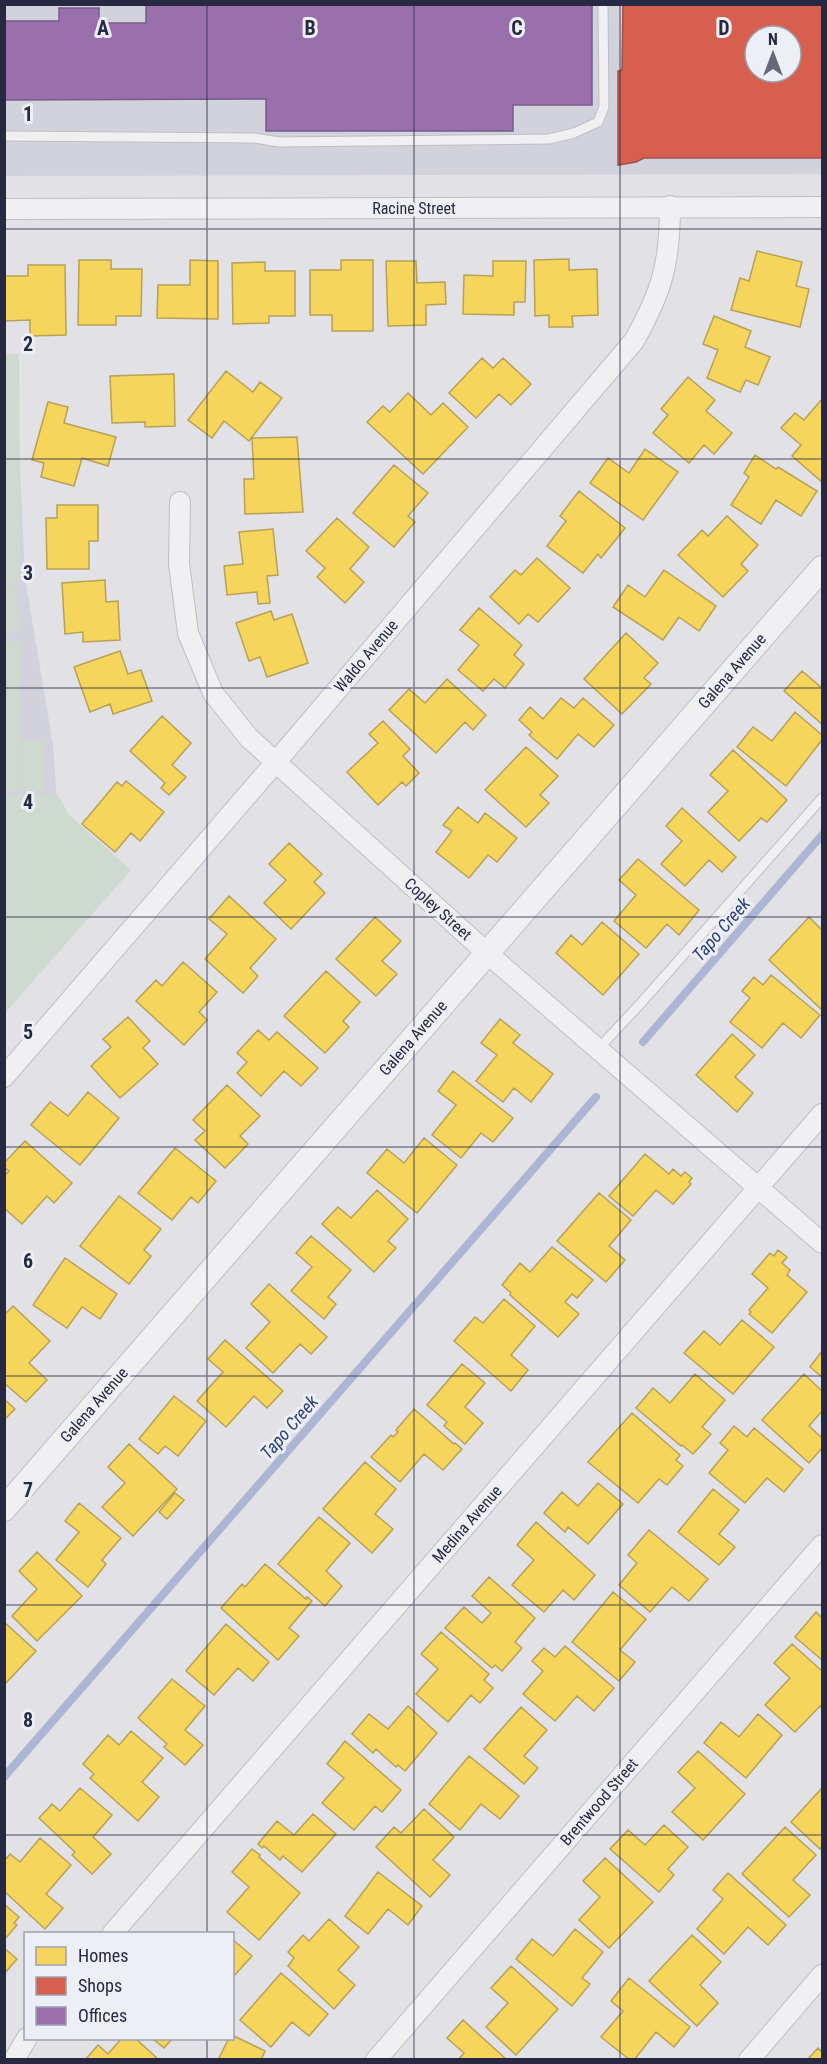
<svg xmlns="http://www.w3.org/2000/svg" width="827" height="2064" viewBox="0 0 827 2064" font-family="'Roboto Condensed',sans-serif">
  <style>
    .built { fill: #d1d2dc; fill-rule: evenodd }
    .green { fill: #cedad0 }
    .homes { fill: #f6d55c; stroke: #b8a154; stroke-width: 1.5 }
    .shops { fill: #d6604d; stroke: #a15049; stroke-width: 1.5; fill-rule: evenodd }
    .offices { fill: #9970ab; stroke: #765b8b; stroke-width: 1.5 }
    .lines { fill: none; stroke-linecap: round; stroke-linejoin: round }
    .stream { stroke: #acb6d4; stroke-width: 8 }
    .service-casing { stroke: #bebec4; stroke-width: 11 }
    .minor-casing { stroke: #bebec4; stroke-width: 22 }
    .tertiary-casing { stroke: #bebec4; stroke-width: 26 }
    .service { stroke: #f0f0f3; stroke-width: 9 }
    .minor { stroke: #f0f0f3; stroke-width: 20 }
    .tertiary { stroke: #f0f0f3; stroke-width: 24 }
    .grid { fill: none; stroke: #262941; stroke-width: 1.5; stroke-opacity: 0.55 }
    .labels { text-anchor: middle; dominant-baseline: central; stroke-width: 6; stroke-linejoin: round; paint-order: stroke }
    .street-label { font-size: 16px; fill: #262941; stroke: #edeff6 }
    .water-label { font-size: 18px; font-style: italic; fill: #2c3c79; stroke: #edeff6 }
    .grid-label { font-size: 20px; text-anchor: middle; font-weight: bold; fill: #262941; stroke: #edeff6; stroke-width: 6; stroke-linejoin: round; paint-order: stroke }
  </style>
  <rect width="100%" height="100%" fill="#e1e1e6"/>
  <path class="built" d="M4,5H822V174L5,176ZM755,36H791V72H755Z
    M5,361H15L25,578L53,745L59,834L5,995Z"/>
  <path class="green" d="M4,354H19L20,584H5Z
    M4,586H17L18,632L5,633Z
    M4,642H21L20,791H5Z
    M22,741H43V791H22Z
    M57,794L69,815L131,870L5,1013V795Z"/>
  <path class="homes" d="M757,251L802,262L796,286L809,289L800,327L731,310L740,278L749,281Z
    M569,259V270L597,269L598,315L572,316L573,327H549V315L535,316L534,260Z
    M79,260H111V269H142L141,316H116V325H78Z
    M190,260L218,261V319L157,318L158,285H190Z
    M341,260H373V331H332V315H310V270H341Z
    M386,261H416L417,283L445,282L446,304L426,305V325L388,326Z
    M493,261H526L525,302H514V315L463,314L464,275L493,276Z
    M265,262V271H295V316H269V323L233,324L232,263Z
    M28,265H65L66,335L30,336V320L4,321V276H28Z
    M714,316L751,331L745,347L770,357L758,385L746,380L740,392L707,378L718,350L703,344Z
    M482,358L493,368L503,358L531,384L511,405L499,394L476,418L449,393Z
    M226,371L253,392L260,382L282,398L249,441L224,421L212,438L188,420Z
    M174,374L175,426L145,427V422L112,423L110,376Z
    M688,377L715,400L706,411L732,433L714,454L704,445L689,463L653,433L668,415L661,409Z
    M408,393L431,415L443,403L468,427L423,474L367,422L383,406L390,412Z
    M822,399V482L792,456L801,445L781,428L795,413L804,420Z
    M48,402L68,407L64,423L116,437L108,466L82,458L74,486L41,477L44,463L32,460Z
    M297,437L303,512L245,514L244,479H254L252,438Z
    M645,449L678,472L643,520L590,483L608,458L629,473Z
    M755,455L776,469L778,467L817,491L801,516L776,500L761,524L731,505L749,477L744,473Z
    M394,465L428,493L408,516L415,522L394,547L353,513Z
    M579,491L625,528L601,558L598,554L583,573L547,546L566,521L560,516Z
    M57,505H98V541H89V569H47L46,518H57Z
    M727,516L758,545L741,564L748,571L723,597L678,555L702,530L708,536Z
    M337,518L369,547L350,569L364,582L345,603L317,577L325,568L306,551Z
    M273,529L278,575L267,576L270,603L258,604L257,592L227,595L224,566L243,564L239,532Z
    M537,558L570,588L538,622L528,614L519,624L490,597L515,570L521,575Z
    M664,570L716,606L699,631L679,617L663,640L613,607L628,585L645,597Z
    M105,580L106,602L118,601L120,640L83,642V632L65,634L62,583Z
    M479,608L522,645L514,655L524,664L505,688L494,679L483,691L458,670L479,645L460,630Z
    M271,611L274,620L292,614L308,663L267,677L260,657L249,661L236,623Z
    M626,633L658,663L644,678L651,684L622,714L584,679Z
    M120,651L128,674L141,670L152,701L113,714L110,704L90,712L74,667Z
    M802,671L821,687L822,685V724L784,691Z
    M447,679L486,715L473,730L465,722L436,753L389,710L409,689L425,703Z
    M561,698L574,708L583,698L614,725L594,747L578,734L557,759L529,735L532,732L519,720L530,707L543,719Z
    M795,712L822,735V740L786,786L737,747L753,727L772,741Z
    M162,716L191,743L172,765L186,777L169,795L161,788L165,783L130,751Z
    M383,721L410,749L403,756L419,773L406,786L402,782L378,805L347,772L378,743L369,734Z
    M526,747L558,776L540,795L549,803L526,827L485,790Z
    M733,750L787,800L767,822L761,818L739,841L708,812L728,791L710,775Z
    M126,781L164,812L140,841L131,833L115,852L82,824L117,782L122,786Z
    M458,807L478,823L485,813L517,838L497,862L488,855L469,878L436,852L452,831L443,825Z
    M682,808L736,857L722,872L709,860L685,886L661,864L682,841L666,826Z
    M289,843L322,874L314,882L325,893L291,929L264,903L286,880L269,864Z
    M638,859L699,910L679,935L667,924L646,948L614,921L636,895L619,880Z
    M229,896L276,939L250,968L258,976L243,993L205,959L227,934L209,919Z
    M375,917L401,941L382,961L397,974L376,996L336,959Z
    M809,917L822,930V1010L769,960Z
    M602,922L639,954L603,995L556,953L571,935L582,945Z
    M183,962L217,992L199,1012L207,1020L184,1045L136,1001L156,980L162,986Z
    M326,971L360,1002L343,1021L349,1027L325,1053L284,1016Z
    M771,975L820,1015L801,1038L783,1023L762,1048L730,1022L750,998L742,991L754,977L763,985Z
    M128,1017L150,1041L143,1048L158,1064L120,1098L91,1066L111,1047L103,1039Z
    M500,1019L520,1035L513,1043L553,1074L531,1102L514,1088L503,1102L476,1081L497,1055L481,1043Z
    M258,1030L269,1040L277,1032L318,1068L301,1086L284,1071L261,1096L237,1073L247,1062L237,1053Z
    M732,1034L755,1055L735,1077L753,1093L737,1112L696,1075Z
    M453,1071L513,1118L493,1142L481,1133L461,1158L432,1135L456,1105L438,1091Z
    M227,1085L260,1116L240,1136L248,1144L225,1168L195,1140L205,1131L193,1120Z
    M88,1092L119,1118L80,1165L31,1125L50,1102L68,1116Z
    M424,1138L457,1165L417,1213L367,1173L387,1149L404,1163Z
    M25,1141L72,1183L54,1203L47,1196L22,1224L4,1208V1176L9,1171L4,1167V1163Z
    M175,1148L216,1181L198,1203L191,1197L172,1220L138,1193Z
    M645,1154L669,1174L673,1169L681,1176L685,1172L692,1178L689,1182L691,1184L673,1204L656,1190L633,1216L609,1196Z
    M377,1190L408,1219L388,1241L396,1248L374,1272L322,1224L338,1207L351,1218Z
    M599,1193L631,1220L609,1246L625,1260L606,1282L557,1241Z
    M119,1196L161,1229L144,1250L151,1256L129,1284L80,1246Z
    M311,1236L351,1270L328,1297L336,1304L324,1319L291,1291L312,1267L296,1253Z
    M552,1247L593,1280L577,1298L572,1294L565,1302L579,1314L558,1337L510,1295L511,1293L502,1285L520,1263L530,1272Z
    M778,1250L787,1257L782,1263L790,1270L787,1275L807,1292L772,1333L749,1314L751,1312L749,1310L768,1288L752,1274L770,1253L774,1256Z
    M65,1258L117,1294L100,1319L82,1307L67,1328L33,1305Z
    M269,1284L327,1337L311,1354L300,1344L273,1373L246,1348L270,1322L251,1304Z
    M504,1299L535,1326L511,1355L528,1370L511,1391L454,1341L475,1317L483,1323Z
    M13,1306L50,1341L29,1363L47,1380L26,1402L4,1383V1315Z
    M742,1320L774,1347L733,1394L684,1353L704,1331L720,1345Z
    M225,1340L283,1391L267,1408L254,1396L226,1427L197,1401L223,1372L208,1359Z
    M822,1351V1377L810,1367Z
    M462,1364L485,1383L465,1407L483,1423L465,1444L444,1426L447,1422L427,1405Z
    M695,1374L725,1400L702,1427L711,1434L693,1454L682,1445L681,1446L636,1408L653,1388L670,1403Z
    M804,1374L822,1391V1411L809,1426L822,1438V1448L809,1463L762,1420Z
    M174,1396L206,1421L178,1456L165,1446L158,1454L139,1439Z
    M4,1399L15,1409L4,1420Z
    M414,1409L454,1444L455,1443L462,1449L443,1470L424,1454L400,1482L371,1457L391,1435L393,1437L398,1432L396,1430Z
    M632,1413L680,1455L676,1460L683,1466L667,1485L659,1479L638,1503L588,1462Z
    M734,1426L747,1437L754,1428L803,1469L784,1492L767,1478L745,1503L709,1473L728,1450L720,1443Z
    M129,1444L177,1489L133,1536L102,1507L125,1483L108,1467Z
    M365,1462L396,1489L375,1514L393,1529L372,1553L323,1509Z
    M598,1483L623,1504L588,1544L568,1527L565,1532L544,1513L562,1492L578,1506Z
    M713,1489L739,1510L719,1534L735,1547L719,1565L678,1532Z
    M175,1493L184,1500L167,1519L159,1512Z
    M79,1503L121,1538L102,1560L106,1564L88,1587L56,1560L79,1532L65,1521Z
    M319,1517L350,1543L326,1571L342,1586L325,1606L278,1564Z
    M536,1522L595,1575L574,1600L563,1590L544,1612L512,1585L534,1560L517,1545Z
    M649,1530L708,1579L689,1601L672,1587L650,1612L619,1585L637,1563L628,1555Z
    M37,1552L82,1596L37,1641L12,1616L37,1589L19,1571Z
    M265,1564L306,1599L307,1597L312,1601L289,1628L299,1636L278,1660L221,1608L242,1584L245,1587Z
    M489,1577L535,1618L515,1642L522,1648L502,1671L495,1665L492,1668L445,1628L464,1607L482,1623L491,1613L472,1596Z
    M613,1592L646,1619L620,1650L635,1662L619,1681L572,1642Z
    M816,1612L822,1618V1660L795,1637Z
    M4,1622L36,1651L4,1685Z
    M226,1624L269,1662L253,1681L238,1668L214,1695L186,1671Z
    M441,1632L489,1674L484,1680L493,1688L480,1703L471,1695L448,1722L416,1694L438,1669L421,1654Z
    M792,1644L822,1671V1708L820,1706L795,1732L765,1705L790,1678L774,1663Z
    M565,1646L614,1688L594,1711L577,1696L555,1721L523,1694L543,1671L532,1661L544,1648L555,1657Z
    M172,1679L205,1706L185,1730L203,1745L185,1765L164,1747L167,1744L138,1718Z
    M408,1706L437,1733L405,1771L398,1765L396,1767L376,1749L373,1753L352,1734L369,1714L388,1729Z
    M521,1707L547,1730L524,1756L538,1768L524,1784L484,1749Z
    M758,1714L782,1735L746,1778L704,1743L721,1722L739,1737Z
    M131,1731L163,1758L142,1782L159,1797L138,1821L90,1778L94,1774L83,1764L108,1735L119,1745Z
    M345,1741L401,1790L382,1812L375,1806L354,1830L322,1803L344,1778L327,1764Z
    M698,1751L745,1794L703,1840L672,1812L695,1788L678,1772Z
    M469,1756L519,1796L500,1819L481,1804L460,1830L429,1804Z
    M80,1788L112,1815L93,1837L111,1854L92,1874L72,1855L75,1852L39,1818L52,1804L60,1811Z
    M822,1788V1846L820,1849L791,1822Z
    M424,1809L454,1837L433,1860L450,1875L430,1897L376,1847L394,1827L401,1833Z
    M313,1814L336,1834L302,1872L283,1856L280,1860L264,1846L262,1848L258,1844L277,1821L294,1835Z
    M664,1825L688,1847L668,1869L674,1875L659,1892L610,1849L628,1830L645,1845Z
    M785,1827L816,1855L793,1880L810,1895L789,1917L742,1874Z
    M40,1838L71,1865L46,1894L63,1908L45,1929L4,1891V1861L10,1854L20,1862Z
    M252,1849L260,1855L259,1857L300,1893L259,1940L227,1912L249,1887L232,1872Z
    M605,1858L653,1902L609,1948L579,1920L600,1897L583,1881Z
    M378,1872L422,1906L408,1925L388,1909L368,1934L345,1916Z
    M728,1873L786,1925L768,1945L748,1927L724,1954L697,1929L723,1899L713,1890Z
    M4,1904L19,1917L14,1923L17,1925L4,1940Z
    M329,1919L359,1947L338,1970L355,1985L334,2009L288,1966L294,1958L288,1952L303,1935L309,1941Z
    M575,1929L603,1952L582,1978L590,1984L572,2006L516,1959L532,1939L553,1956Z
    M692,1935L721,1962L700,1985L718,2003L697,2026L649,1981Z
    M232,1939L252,1956L232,1978Z
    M4,1948L17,1959L4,1974Z
    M511,1966L558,2009L516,2055L486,2027L508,2003L491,1988Z
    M281,1973L328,2014L309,2036L292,2022L271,2047L240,2020Z
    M629,1978L690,2027L674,2047L656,2032L634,2060H630L601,2037L623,2011L611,2001Z
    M463,2020L507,2060H458L464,2053L447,2038Z
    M232,2035L265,2051L261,2060H218L229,2038H232Z
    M122,2038H135L159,2060H85L98,2045L108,2054Z
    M152,2038H173L164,2048Z
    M818,2048L822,2052V2060H807Z"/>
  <path class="shops" d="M623,4H822V158H644L636,162L618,165V71L622,70ZM755,36H791V72H755Z"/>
  <path class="offices" d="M146,4H592V105H513V131H266V99L4,100V21H59V8H99V23H146Z"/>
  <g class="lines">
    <path class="stream" d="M643,1042L822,835
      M4,1777L596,1097"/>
    <defs>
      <path id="service" d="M4,136L254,138L279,142L549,139L574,133L598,122L604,107L603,4
        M599,1048L641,1003L822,798"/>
      <path id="minor" d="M4,209L822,207
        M180,502L179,564L188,633L213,693L249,738L487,953L822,1243
        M4,1077L275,763L634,341C662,291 670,264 670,206
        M112,1934L822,1114
        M14,2060L27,2038
        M376,2060L822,1545
        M749,2060L822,1975"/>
      <path id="tertiary" d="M4,1509L822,568"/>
    </defs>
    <use href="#service" class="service-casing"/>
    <use href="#minor" class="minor-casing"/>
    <use href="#tertiary" class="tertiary-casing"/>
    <use href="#service" class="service"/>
    <use href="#minor" class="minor"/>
    <use href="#tertiary" class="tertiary"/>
  </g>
  <path class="grid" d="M207,4V1934M414,4V2060M620,4V2060M4,229H822M4,459H822M4,688H822M4,917H822M4,1147H822M4,1376H822M4,1605H822M4,1835H822M207,2038V2060"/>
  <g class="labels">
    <g class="street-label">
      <text x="414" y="208">Racine Street</text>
      <text transform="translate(366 656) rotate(-50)">Waldo Avenue</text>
      <text transform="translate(732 671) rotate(-49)">Galena Avenue</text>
      <text transform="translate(438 909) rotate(42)">Copley Street</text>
      <text transform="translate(413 1038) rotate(-49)">Galena Avenue</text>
      <text transform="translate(94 1405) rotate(-49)">Galena Avenue</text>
      <text transform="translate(467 1524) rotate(-49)">Medina Avenue</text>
      <text transform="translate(599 1802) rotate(-49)">Brentwood Street</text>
    </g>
    <g class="water-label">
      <text transform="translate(721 929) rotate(-49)">Tapo Creek</text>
      <text transform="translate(289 1427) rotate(-49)">Tapo Creek</text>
    </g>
  </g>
  <g class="grid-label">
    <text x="103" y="35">A</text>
    <text x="310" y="35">B</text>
    <text x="517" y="35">C</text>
    <text x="724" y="35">D</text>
    <text x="28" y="121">1</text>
    <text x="28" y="351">2</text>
    <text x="28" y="580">3</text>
    <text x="28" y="809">4</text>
    <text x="28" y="1039">5</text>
    <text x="28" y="1268">6</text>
    <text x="28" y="1497">7</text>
    <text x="28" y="1727">8</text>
  </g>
  <rect width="827" height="2064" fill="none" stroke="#262941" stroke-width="12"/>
  <rect x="24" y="1932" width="210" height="108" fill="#edeff6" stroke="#9da0ae" stroke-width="1.5"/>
  <rect x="36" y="1947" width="30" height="18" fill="#f6d55c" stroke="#9da0ae" stroke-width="1.5"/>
  <text x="78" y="1962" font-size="18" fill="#262941">Homes</text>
  <rect x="36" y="1977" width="30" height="18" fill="#d6604d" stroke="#9da0ae" stroke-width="1.5"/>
  <text x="78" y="1992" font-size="18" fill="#262941">Shops</text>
  <rect x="36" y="2007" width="30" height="18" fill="#9970ab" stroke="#9da0ae" stroke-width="1.5"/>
  <text x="78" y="2022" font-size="18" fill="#262941">Offices</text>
  <g transform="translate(773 54)"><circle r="28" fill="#edeff6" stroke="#9da0ae" stroke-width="1.5"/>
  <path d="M0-4.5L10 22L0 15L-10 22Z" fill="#67697b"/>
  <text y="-9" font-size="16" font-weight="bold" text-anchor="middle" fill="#262941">N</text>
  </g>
</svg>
